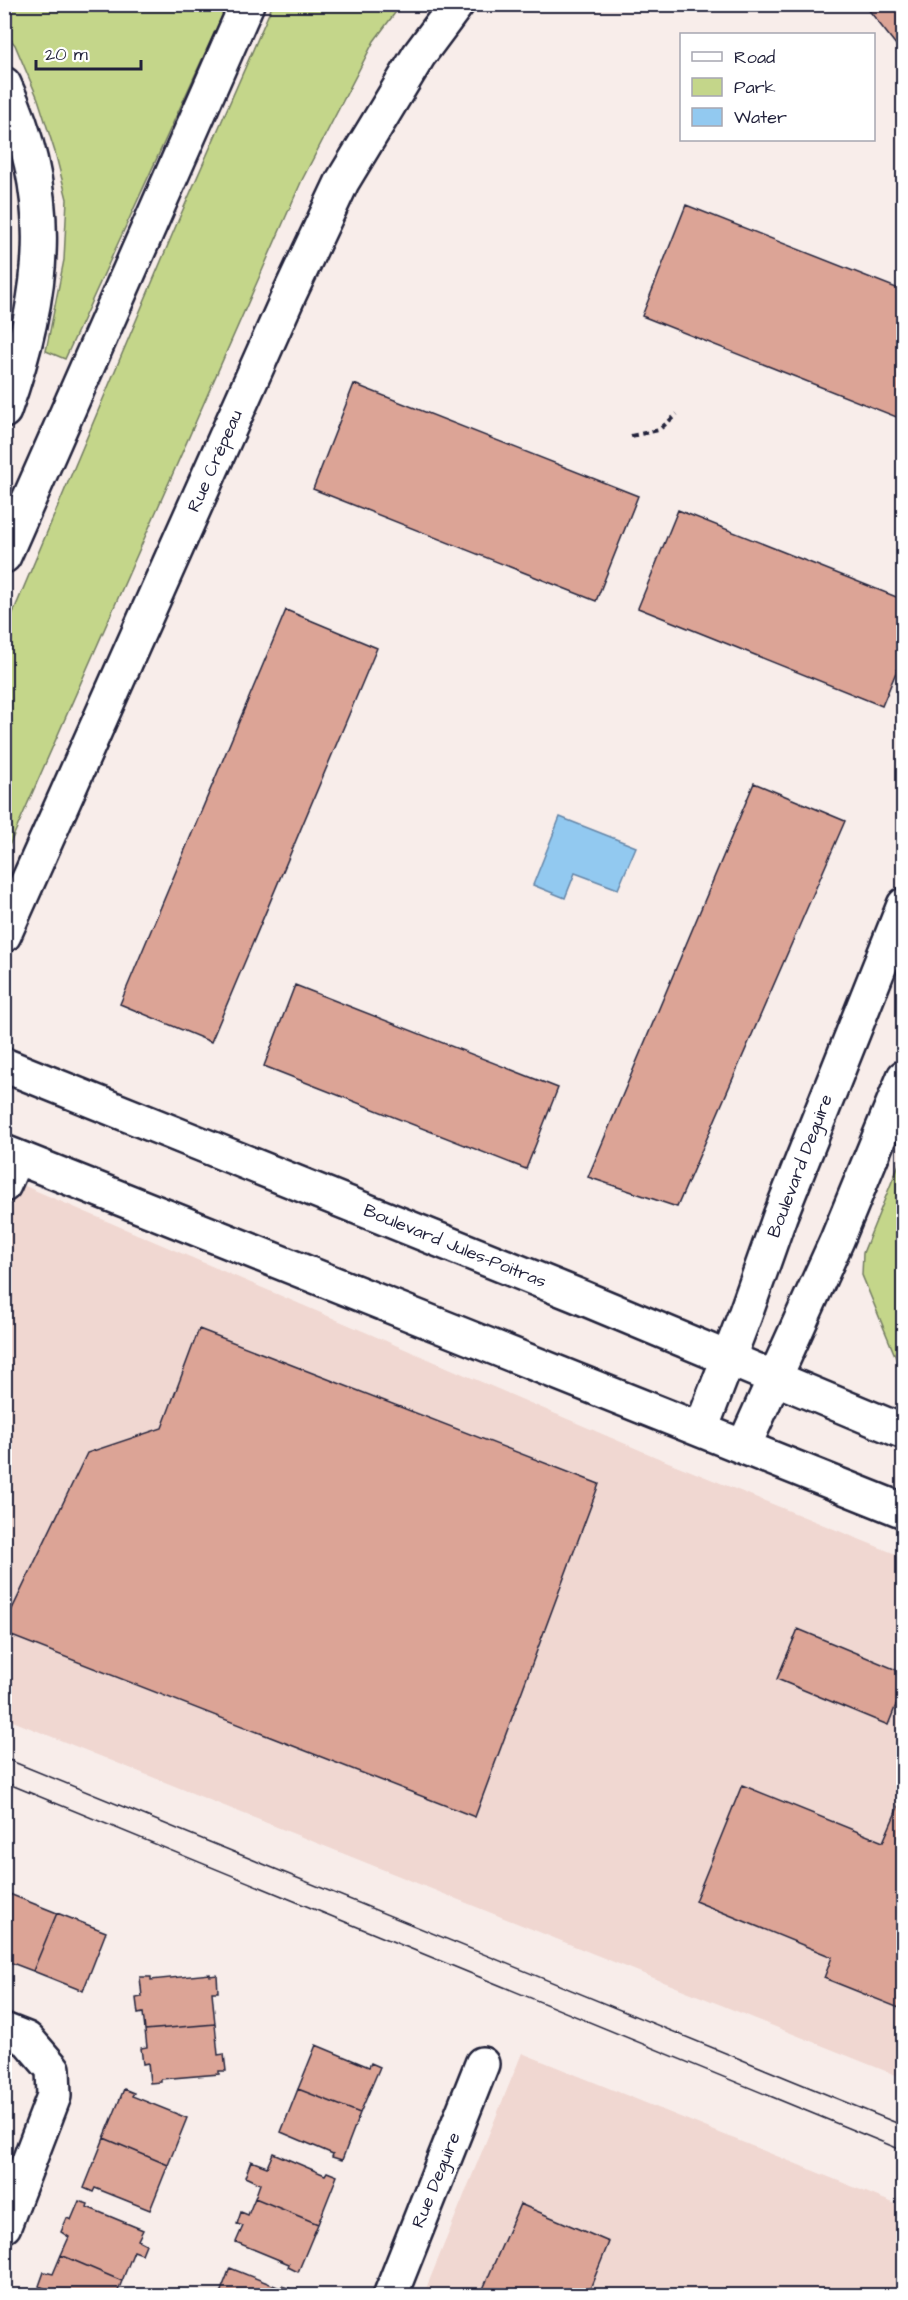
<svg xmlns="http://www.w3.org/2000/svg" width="908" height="2300" viewBox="0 0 908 2300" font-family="'Architects Daughter',sans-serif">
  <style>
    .built { fill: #f0d7d1 }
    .green { fill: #c4d68a; stroke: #737c62; stroke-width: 1.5 }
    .water { fill: #92c9f0; stroke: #6586a8; stroke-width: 1.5 }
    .building { fill: #dca496; stroke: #22223b; stroke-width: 1.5 }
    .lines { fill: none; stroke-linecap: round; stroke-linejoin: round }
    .minor-casing { stroke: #22223b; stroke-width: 38 }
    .highway-casing { stroke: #22223b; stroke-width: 38 }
    .path { stroke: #22223b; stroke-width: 4; stroke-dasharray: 6 4.5; stroke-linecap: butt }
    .minor { stroke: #fff; stroke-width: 33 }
    .highway { stroke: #fff; stroke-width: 33 }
    .tram { stroke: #22223b; stroke-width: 1.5 }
    .labels { text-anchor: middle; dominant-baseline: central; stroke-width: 5; stroke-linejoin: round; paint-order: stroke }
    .street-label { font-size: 18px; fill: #22223b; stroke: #fff }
  </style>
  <rect width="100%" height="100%" fill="#f8edea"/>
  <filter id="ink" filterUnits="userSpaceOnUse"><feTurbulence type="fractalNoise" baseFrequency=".0167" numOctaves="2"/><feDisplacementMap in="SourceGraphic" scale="12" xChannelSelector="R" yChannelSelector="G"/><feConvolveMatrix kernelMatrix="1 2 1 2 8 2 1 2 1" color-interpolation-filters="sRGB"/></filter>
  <g filter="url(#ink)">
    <path class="built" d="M4,1177L656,1457L903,1557V2078L5,1718Z
      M522,2053L903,2207V2295L423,2296Z"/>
    <path class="green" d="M5,4L227,5L65,359L46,351L64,260L67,199L55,152L38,99L15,45L5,32Z
      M273,4L401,5L374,41L302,180L5,855V632L178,221Z
      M5,174C9,213 12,254 5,293Z
      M903,1154V1375L862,1275L863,1253Z"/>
    <path class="water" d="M560,817L636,847L618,889L575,873L565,898L533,885Z"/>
    <path class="building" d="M864,4H904V55Z
      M686,205L904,291V420L642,316Z
      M354,384L638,496L596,601L313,489Z
      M678,510L904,600V653L882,706L638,608Z
      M286,610L377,648L211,1042L120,1004Z
      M754,783L845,821L677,1207L588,1177Z
      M295,985L558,1088L526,1169L264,1066Z
      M199,1329L599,1484L475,1817L4,1633V1626L87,1453L162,1428Z
      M798,1629L904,1673V1685L888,1725L777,1679Z
      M742,1785L883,1842L904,1793V2010L824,1978L832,1957L695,1901Z
      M7,1893L57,1913L33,1971L4,1960V1900Z
      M57,1913L106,1932L83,1991L33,1971Z
      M210,1974V1976L217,1975L218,1992H212L215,2024L145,2030L143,2013L138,2014L136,1998L142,1997L140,1977H151V1980Z
      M215,2024L218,2055L224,2054L226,2071H219V2074L161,2079V2082L150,2083L148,2063L143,2064L141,2048L147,2047L145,2030Z
      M316,2045L369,2067L371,2063L380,2067L360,2113L298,2089Z
      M124,2089L134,2093L132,2096L187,2118L168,2165L104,2138Z
      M298,2089L360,2113L342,2160L332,2157L333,2154L281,2132Z
      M104,2138L168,2165L150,2210L95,2188L93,2192L84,2188Z
      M273,2153L325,2175L327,2172L337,2176L318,2224L255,2198L260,2184L245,2177L251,2161L267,2167Z
      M255,2198L318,2224L298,2272L288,2267L289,2264L236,2242L243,2226L237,2224L241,2212L248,2215Z
      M79,2201L88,2204L87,2207L143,2230L138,2240L146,2244L142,2254L134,2251L122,2281L61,2255L69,2237L61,2232L67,2218L71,2220Z
      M520,2204L609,2242L587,2296H480Z
      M61,2255L122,2281L116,2296H41L44,2288L39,2286L44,2272L53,2274Z
      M230,2268L280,2288L282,2286L291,2289L288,2296H219Z"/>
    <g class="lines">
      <defs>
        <path id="minor" d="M4,935L289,295L342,182L419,55L457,4
          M4,1065L576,1295L904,1432
          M4,1152L904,1511
          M4,1185L16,1157
          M701,1429L745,1315L780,1216L904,905
          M744,1446L837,1240L904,1077
          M4,2030L27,2039L53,2069L54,2096L4,2226
          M390,2296L482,2064"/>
        <path id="highway" d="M4,84C57,197 45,297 4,411
          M4,556L247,4"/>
      </defs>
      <use href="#minor" class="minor-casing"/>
      <use href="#highway" class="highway-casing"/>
      <path class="path" d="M631,436L659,430L677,414"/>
      <use href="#minor" class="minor"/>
      <use href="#highway" class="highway"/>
      <path class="tram" d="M4,1758L904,2126
        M4,1782L904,2151"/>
    </g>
  </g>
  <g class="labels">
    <g class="street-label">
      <text transform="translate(215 461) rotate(-66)">Rue Crépeau</text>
      <text transform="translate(800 1166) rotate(-69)">Boulevard Deguire</text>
      <text transform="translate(455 1246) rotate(22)">Boulevard Jules-Poitras</text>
      <text transform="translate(436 2180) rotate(-68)">Rue Deguire</text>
    </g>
  </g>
  <rect width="908" height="2300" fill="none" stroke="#fff" stroke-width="24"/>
  <rect x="12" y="12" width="884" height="2276" fill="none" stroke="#22223b" stroke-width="2" filter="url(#ink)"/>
  <rect x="680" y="33" width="195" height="108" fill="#ffffff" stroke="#a7a7b1" stroke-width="1.5"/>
  <rect x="692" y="52" width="30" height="9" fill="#ffffff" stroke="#a7a7b1" stroke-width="1.5"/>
  <text x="734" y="63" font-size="18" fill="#22223b">Road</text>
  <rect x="692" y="78" width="30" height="18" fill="#c4d68a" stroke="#a7a7b1" stroke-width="1.5"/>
  <text x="734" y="93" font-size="18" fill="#22223b">Park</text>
  <rect x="692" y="108" width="30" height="18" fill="#92c9f0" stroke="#a7a7b1" stroke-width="1.5"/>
  <text x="734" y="123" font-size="18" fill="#22223b">Water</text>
  <path d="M36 60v9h105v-9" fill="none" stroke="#22223b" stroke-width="3"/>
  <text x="45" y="60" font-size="18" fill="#22223b" stroke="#ffffff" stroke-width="4.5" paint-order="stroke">20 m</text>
</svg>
